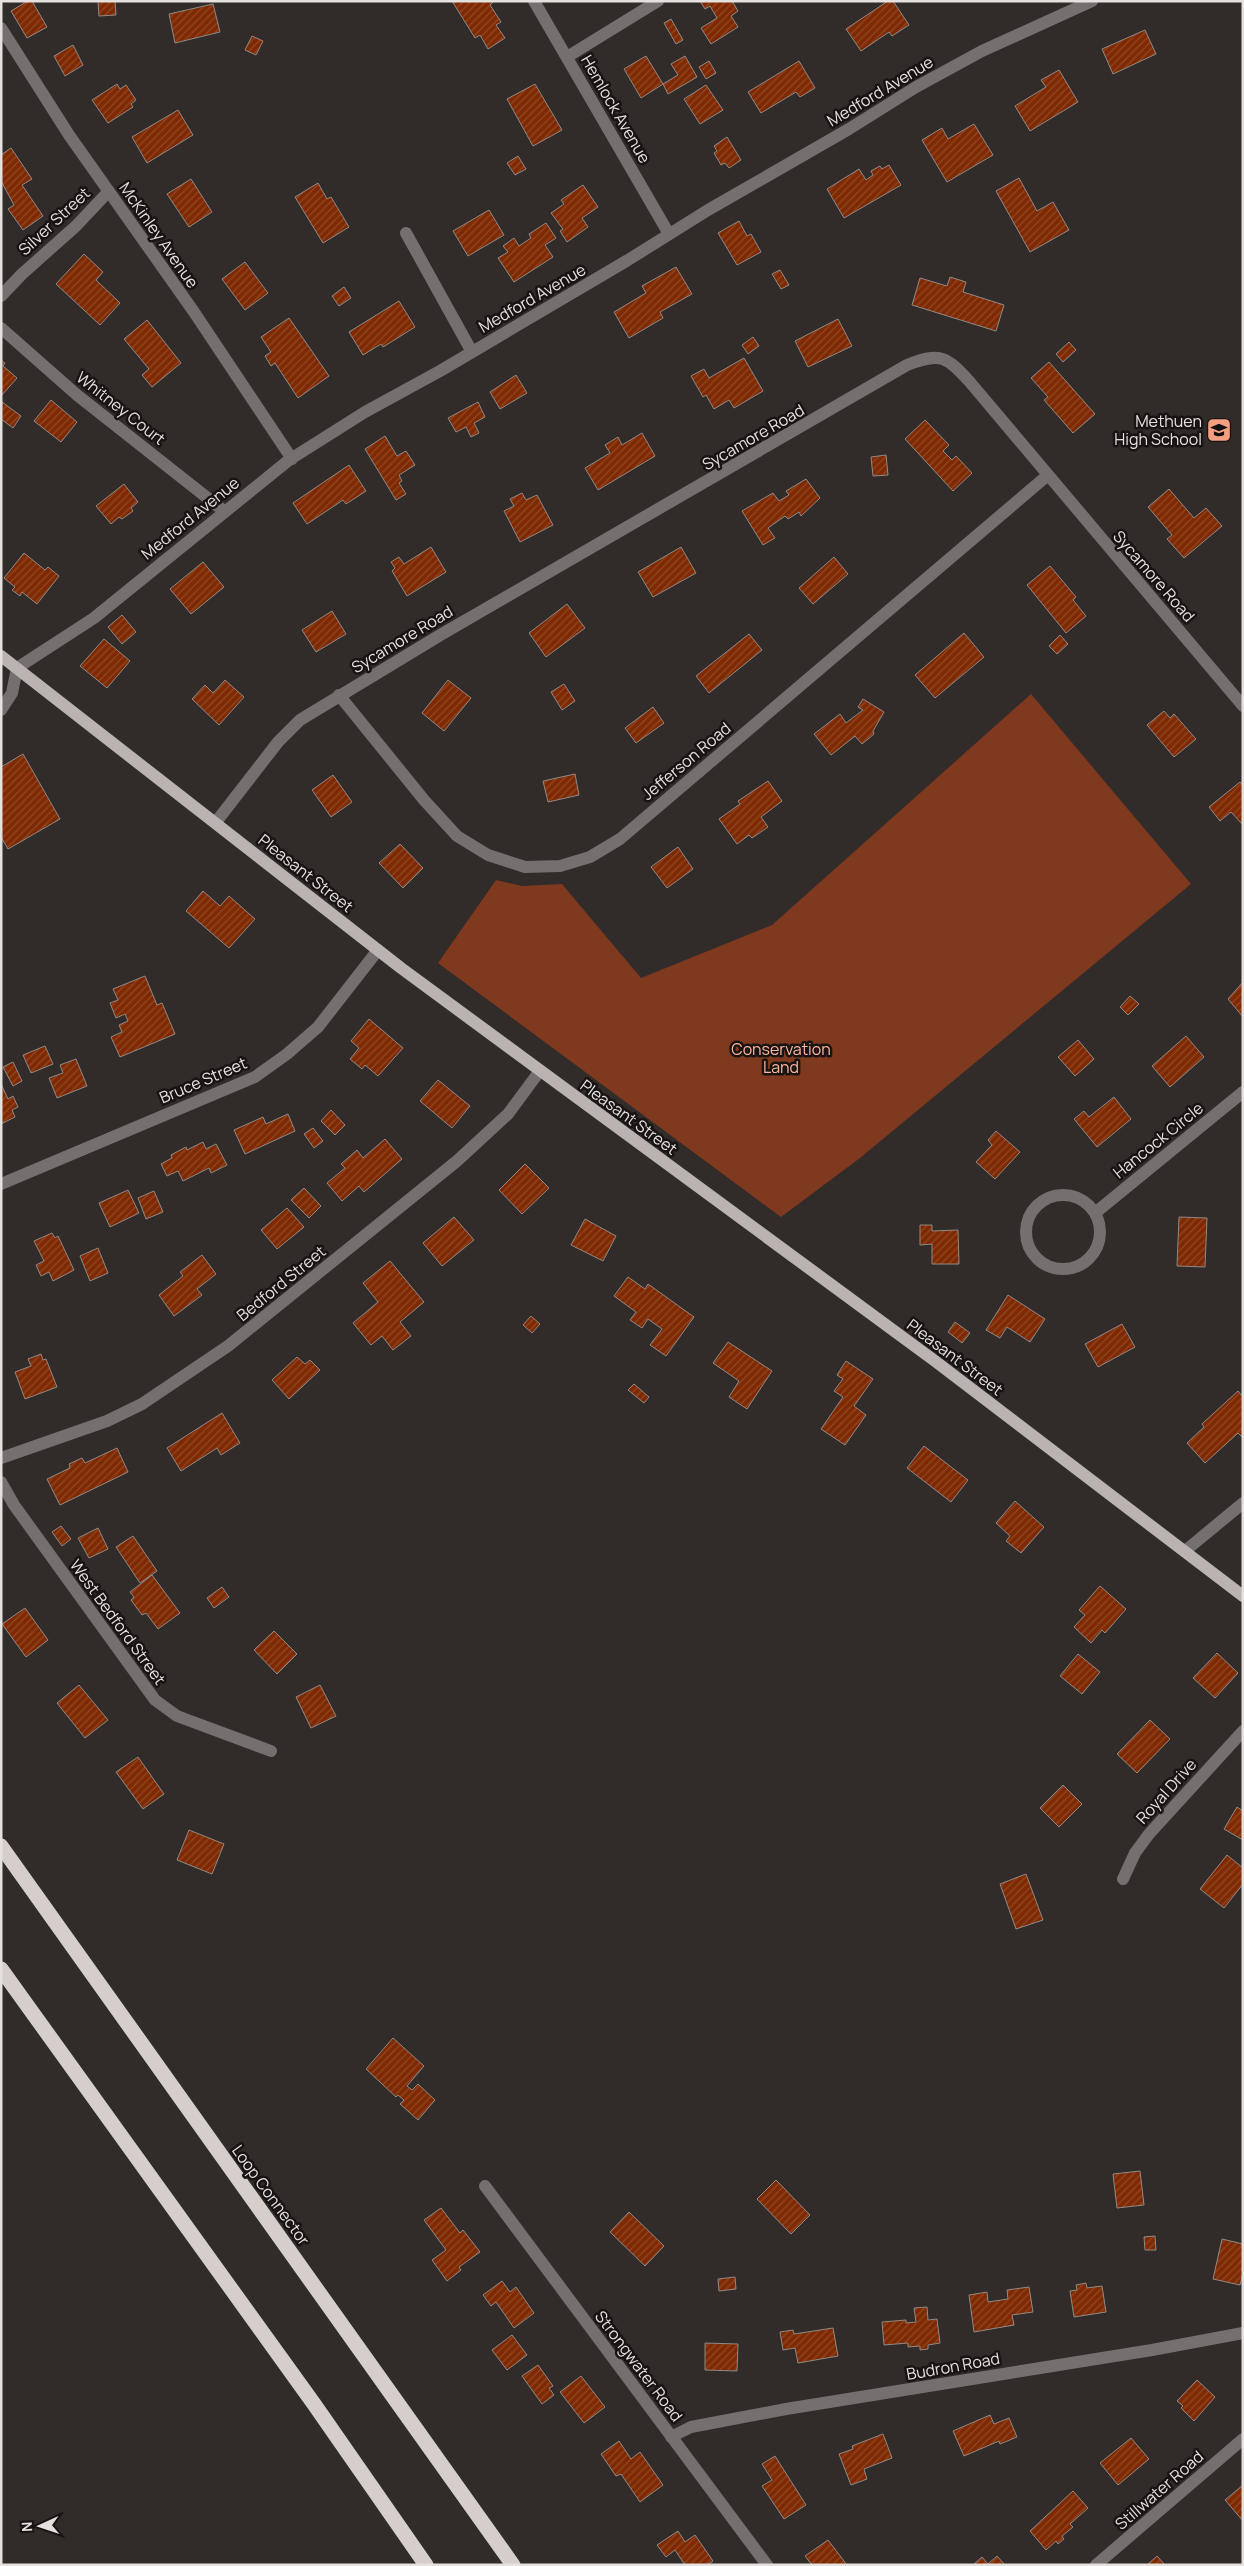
<svg xmlns="http://www.w3.org/2000/svg" width="1244" height="2566" viewBox="0 0 1244 2566" font-family="Manrope,sans-serif">
  <style>
    .green { fill: #7e391f }
    .building { fill: url(#building-hatch); stroke: #918a87 }
    .lines { fill: none; stroke-linecap: round; stroke-linejoin: round }
    .minor { stroke: #73706f; stroke-width: 12 }
    .major { stroke: #bab3b1; stroke-width: 12 }
    .highway { stroke: #d6cecb; stroke-width: 15 }
    .labels { text-anchor: middle; dominant-baseline: central; stroke-width: 5; stroke-linejoin: round; paint-order: stroke }
    .street-label { font-size: 16px; fill: #e5e1df; stroke: #171413 }
    .poi-label { font-size: 16px; fill: #e5e1df; stroke: #171413; text-anchor: end }
    .park-label { font-size: 16px; fill: #feb59b; stroke: #171413 }
  </style>
  <defs>
    <pattern id="building-hatch" width="6" height="6" patternUnits="userSpaceOnUse" patternTransform="scale(1.25)"><rect width="6" height="6" fill="#7e2901"/><path d="M-1 1l2-2M0 6l6-6M5 7l2-2" fill="none" stroke="#904826"/></pattern>
  </defs>
  <rect width="100%" height="100%" fill="#312b29"/>
  <path class="green" d="M1031,694L1191,884L860,1158L781,1217L438,963L496,880L522,886L562,884L641,978L772,925Z"/>
  <path class="building" d="M28,1H32L47,27L27,38L11,11Z
    M98,1H115L116,15L99,16Z
    M452,1H494L490,5L501,22L496,25L505,38L488,49L480,35L475,38Z
    M700,1H732L738,11L731,16L738,27L711,44L701,28L717,18L710,6L705,9Z
    M888,1H893L909,25L892,36L889,32L861,51L846,29Z
    M213,4L220,32L175,43L169,14Z
    M671,19L683,40L676,44L664,23Z
    M1145,30L1156,54L1113,74L1102,49Z
    M252,36L263,41L256,55L245,50Z
    M73,45L83,65L65,76L54,56Z
    M646,56L663,84L641,98L624,69Z
    M685,56L697,77L668,94L663,84L678,75L671,64Z
    M709,61L716,73L706,79L699,67Z
    M799,61L815,88L800,97L796,92L761,113L748,92Z
    M1059,70L1078,102L1030,131L1015,106L1046,87L1041,80Z
    M117,84L120,89L126,85L136,100L131,104L133,107L108,123L92,100Z
    M535,84L562,130L533,146L507,99Z
    M706,85L723,110L700,124L684,99Z
    M178,110L193,135L147,163L132,137Z
    M974,124L993,155L947,182L922,140L942,128L948,139Z
    M727,137L741,160L729,168L725,163L721,165L714,153L717,151L714,146Z
    M11,148L32,179L22,185L43,216L23,230L8,209L14,205L1,181V155Z
    M518,156L526,169L515,175L507,163Z
    M889,165L901,185L844,218L827,189L859,169L866,180L873,175L871,171L880,166L882,169Z
    M1019,178L1037,211L1053,202L1069,230L1030,252L996,191Z
    M191,179L212,212L189,227L167,194Z
    M318,183L327,199L331,197L349,227L323,243L295,197Z
    M583,185L598,207L582,218L588,227L567,242L560,231L563,229L551,213L564,204L561,200Z
    M489,210L504,235L468,256L453,231Z
    M739,221L747,236L751,234L761,252L737,265L718,233Z
    M546,223L556,238L545,245L553,257L514,282L498,258L508,252L503,246L514,238L519,246L531,238L529,234Z
    M84,254L103,272L96,280L120,303L100,325L56,284Z
    M245,262L268,293L245,310L222,279Z
    M676,267L692,294L660,312L663,318L629,338L614,312L646,293L642,286Z
    M780,270L789,285L781,289L772,274Z
    M950,277L966,282L963,292L1004,305L996,331L912,305L920,278L947,286Z
    M344,287L351,298L339,306L332,296Z
    M399,301L415,327L383,347L381,344L363,355L349,332Z
    M289,318L329,376L298,398L275,363L271,366L265,356L271,352L261,337Z
    M838,319L852,346L808,367L795,341Z
    M147,320L181,363L152,387L142,375L149,369L124,339Z
    M753,337L759,346L748,354L742,345Z
    M1069,342L1076,350L1063,362L1056,354Z
    M744,358L763,391L734,408L729,400L714,409L706,395L703,397L691,376L704,369L709,378Z
    M1,360L5,363L3,366L17,378L1,396Z
    M1049,362L1095,414L1073,433L1044,400L1048,397L1031,378Z
    M516,375L527,393L500,409L490,392Z
    M51,400L77,422L61,442L34,421Z
    M2,402L21,416L13,428L1,419Z
    M478,402L485,417L474,423L479,433L471,437L466,427L456,432L448,418Z
    M925,420L949,445L943,451L952,460L956,456L972,473L953,491L905,439Z
    M642,433L655,456L598,490L585,468L610,453L605,445L618,437L622,445Z
    M385,436L397,456L406,451L415,465L399,475L402,481L399,483L406,494L396,500L365,449Z
    M886,455L888,475L873,476L871,457Z
    M349,465L366,491L346,504L343,500L307,524L293,503Z
    M806,479L820,498L801,516L799,512L788,519L785,516L768,528L775,538L763,545L742,511L773,493L779,501L789,495L786,491Z
    M124,484L138,502L131,508L133,511L122,519L119,517L111,524L96,506Z
    M1169,489L1194,518L1206,508L1222,526L1184,558L1167,539L1172,535L1148,507Z
    M522,493L526,500L537,495L553,525L520,542L504,511L514,506L510,499Z
    M431,547L446,572L407,596L392,571L395,568L391,562L399,557L404,564Z
    M681,547L696,573L653,597L638,572Z
    M24,553L45,570L48,567L59,576L37,604L22,592L20,596L12,590L15,587L4,578Z
    M834,557L848,574L813,604L799,588Z
    M203,562L224,587L191,614L170,589Z
    M1050,566L1076,597L1073,600L1086,616L1066,633L1027,585Z
    M567,604L585,628L546,657L529,633Z
    M332,611L346,634L316,652L302,630Z
    M122,615L136,632L122,644L108,627Z
    M964,633L984,657L935,698L915,675Z
    M749,634L762,650L709,693L696,676Z
    M1060,635L1068,644L1057,654L1049,646Z
    M104,639L130,661L107,688L80,666Z
    M225,680L244,697L219,725L192,699L205,685L213,693Z
    M448,680L471,698L444,731L422,713Z
    M564,684L575,701L562,710L551,692Z
    M863,699L884,712L873,731L874,734L862,744L855,736L831,755L814,734L840,714L846,723L863,710L858,707Z
    M653,707L664,723L636,743L625,728Z
    M1164,711L1170,718L1174,714L1196,739L1174,757L1147,725Z
    M23,754L60,819L8,849L1,837V767Z
    M575,774L579,795L548,802L543,781Z
    M333,775L352,802L331,817L312,790Z
    M768,781L782,801L761,817L768,827L752,838L749,835L737,844L719,819L740,804L738,801Z
    M1240,782L1243,785V825L1231,812L1220,821L1209,807Z
    M400,844L423,868L403,888L379,863Z
    M678,847L693,869L667,888L651,867Z
    M203,891L220,906L229,896L255,919L229,948L186,911Z
    M145,976L157,1005L162,1003L175,1034L120,1057L111,1037L122,1032L119,1025L128,1021L125,1014L116,1018L110,1003L118,1000L113,989Z
    M1243,982V1017L1228,999Z
    M1130,996L1139,1004L1128,1015L1120,1007Z
    M369,1019L403,1048L378,1076L365,1065L362,1069L350,1059L359,1048L351,1041Z
    M1186,1036L1204,1057L1170,1087L1152,1066Z
    M1078,1040L1094,1059L1075,1076L1058,1057Z
    M45,1046L53,1064L31,1073L23,1055Z
    M76,1059L87,1086L57,1098L49,1078L63,1073L60,1065Z
    M13,1062L22,1081L13,1086L3,1067Z
    M438,1080L470,1106L452,1128L420,1101Z
    M1,1084L8,1099L13,1096L18,1107L12,1110L15,1117L1,1124Z
    M1114,1097L1131,1119L1097,1147L1074,1119L1084,1111L1089,1117Z
    M331,1110L345,1125L335,1135L321,1121Z
    M288,1114L295,1131L245,1154L234,1130L263,1117L266,1124Z
    M313,1128L323,1141L314,1148L304,1134Z
    M996,1131L1020,1152L995,1179L976,1162L992,1145L988,1140Z
    M385,1139L402,1159L364,1192L359,1186L342,1201L327,1183L345,1168L341,1164L357,1150L363,1158Z
    M203,1142L206,1149L216,1144L227,1165L211,1173L209,1168L183,1181L178,1171L167,1176L161,1164L172,1158L171,1155L186,1147L187,1150Z
    M525,1164L549,1188L522,1214L499,1190Z
    M304,1188L321,1206L309,1218L291,1200Z
    M128,1190L139,1213L110,1227L99,1203Z
    M154,1191L163,1212L146,1219L138,1198Z
    M287,1208L304,1227L277,1249L261,1230Z
    M454,1217L474,1240L442,1266L423,1243Z
    M1179,1217L1207,1218L1205,1267L1177,1266Z
    M585,1219L616,1236L603,1261L571,1245Z
    M920,1225H932V1231L958,1230L959,1264H932V1244L920,1245Z
    M52,1233L55,1238L58,1236L74,1270L53,1281L49,1272L41,1276L36,1265L44,1261L34,1241Z
    M98,1248L108,1273L90,1281L80,1256Z
    M202,1255L216,1274L197,1289L202,1295L174,1316L159,1295L183,1276L180,1272Z
    M390,1261L424,1302L400,1322L411,1336L393,1350L382,1336L371,1345L353,1323L378,1302L363,1283Z
    M628,1277L645,1289L648,1284L694,1317L666,1356L650,1345L662,1329L648,1319L642,1328L630,1320L636,1312L614,1296Z
    M1008,1295L1045,1319L1030,1342L1007,1327L1000,1338L986,1330Z
    M531,1316L540,1324L532,1333L523,1325Z
    M955,1322L970,1333L962,1343L948,1332Z
    M1122,1324L1135,1347L1098,1367L1085,1344Z
    M728,1342L772,1371L747,1409L729,1397L739,1381L713,1363Z
    M41,1354L43,1360L46,1359L57,1387L25,1399L15,1372L31,1366L28,1359Z
    M297,1357L305,1364L310,1360L320,1370L289,1399L272,1380Z
    M846,1361L873,1379L854,1406L866,1415L845,1445L821,1429L843,1397L834,1391L843,1379L837,1375Z
    M634,1384L649,1397L644,1403L628,1390Z
    M1238,1391L1243,1397V1438L1238,1433L1205,1463L1187,1443L1204,1427L1202,1424Z
    M222,1413L240,1443L221,1455L217,1448L181,1471L167,1448Z
    M924,1446L968,1480L951,1502L907,1468Z
    M117,1448L128,1472L60,1505L47,1479L70,1468L69,1464L82,1458L85,1463Z
    M1015,1501L1044,1527L1021,1553L1006,1541L1010,1536L996,1523Z
    M61,1526L71,1539L62,1546L52,1532Z
    M98,1528L108,1549L89,1558L78,1538Z
    M133,1536L157,1571L140,1583L116,1547Z
    M152,1575L180,1613L158,1629L146,1613L142,1615L131,1600L134,1597L130,1592Z
    M1100,1586L1126,1609L1105,1633L1102,1630L1091,1643L1074,1627L1085,1615L1079,1610Z
    M222,1587L229,1597L214,1608L207,1598Z
    M25,1608L48,1640L26,1657L2,1624Z
    M274,1631L297,1654L277,1674L254,1650Z
    M1217,1653L1238,1673L1215,1698L1193,1678Z
    M1078,1654L1100,1672L1082,1694L1060,1676Z
    M79,1685L108,1720L85,1738L57,1703Z
    M320,1685L336,1716L311,1728L296,1697Z
    M1150,1720L1170,1739L1137,1773L1117,1754Z
    M138,1757L164,1794L143,1809L116,1772Z
    M1063,1785L1082,1804L1059,1827L1040,1808Z
    M1237,1807L1243,1811V1840L1224,1829Z
    M189,1830L224,1844L212,1874L177,1860Z
    M1227,1855L1243,1868V1884L1224,1908L1200,1889Z
    M1026,1874L1043,1920L1016,1929L1000,1884Z
    M393,2038L424,2066L407,2086L412,2090L418,2084L435,2100L418,2120L400,2104L404,2100L398,2095L396,2097L366,2069Z
    M1140,2171L1144,2205L1117,2208L1113,2174Z
    M776,2180L810,2215L791,2234L757,2199Z
    M441,2208L460,2233L463,2230L480,2252L459,2267L461,2270L447,2281L432,2260L446,2250L424,2220Z
    M629,2212L664,2246L645,2266L610,2232Z
    M1155,2236L1156,2250H1145L1144,2237Z
    M1222,2239L1243,2244V2274L1240,2285L1213,2279Z
    M735,2277L736,2289L719,2291L718,2279Z
    M502,2281L510,2292L516,2287L534,2313L514,2328L496,2302L491,2306L483,2295Z
    M1086,2283L1087,2288L1102,2286L1106,2312L1074,2317L1070,2291L1077,2290L1076,2285Z
    M1029,2287L1033,2312L1012,2315L1014,2325L974,2332L969,2295L987,2292L988,2302L1008,2299L1007,2290Z
    M927,2307L928,2320L937,2319L940,2343L928,2345V2349L920,2350V2346L908,2347V2343L884,2345L882,2322L906,2320V2323L916,2322L914,2308Z
    M833,2328L838,2356L798,2363L795,2348L783,2350L780,2332L793,2330L794,2334Z
    M512,2335L527,2355L507,2370L492,2350Z
    M705,2343L738,2344L737,2371L705,2370Z
    M538,2365L553,2386L549,2388L554,2395L542,2404L522,2376Z
    M581,2376L605,2407L584,2423L560,2392Z
    M1197,2380L1215,2397L1194,2421L1181,2408L1183,2406L1177,2401Z
    M990,2415L994,2424L1009,2418L1017,2437L1000,2444L999,2441L964,2456L953,2431Z
    M883,2434L892,2458L864,2469L867,2479L851,2485L839,2454L853,2449L852,2446Z
    M1131,2438L1149,2459L1118,2485L1100,2463Z
    M619,2441L631,2459L640,2452L663,2485L640,2502L621,2474L616,2476L601,2454Z
    M775,2456L806,2505L784,2519L762,2486L772,2480L762,2464Z
    M1243,2485V2521L1225,2500Z
    M1073,2491L1088,2508L1070,2524L1073,2527L1062,2536L1064,2539L1058,2544L1056,2541L1046,2550L1030,2531Z
    M678,2531L685,2542L695,2535L713,2561L707,2565H685L675,2550L666,2557L657,2545Z
    M828,2540L847,2565H812L805,2556Z
    M997,2556L1005,2565H973L982,2557L988,2564Z
    M1157,2556L1165,2565H1147Z"/>
  <g class="lines">
    <path class="minor" d="M534,1L669,234
      M1,28L69,135L194,312L292,459
      M567,57L658,1
      M406,233L472,352
      M1,296L22,274L76,226L109,191
      M1,328L77,395L224,511
      M339,695L424,800L457,836L488,855L525,867L560,866L590,857L620,839L1048,475
      M1,710L12,693L17,668L94,618L289,460L365,412L440,371L628,260L708,210L849,129L916,87L982,51L1092,1
      M216,822L278,742L300,720L442,634L907,365C940,352 946,356 969,381L1243,706
      M1,1184L255,1077L287,1054L318,1027L378,950
      M1026 1232a37 37 0 1 1 74 0a37 37 0 1 1-74 0Z
      M1095,1213L1243,1092
      M1,1458L107,1421L142,1404L228,1346L457,1161L508,1114L539,1072
      M1,1482L14,1505L155,1700L177,1716L271,1751
      M1185,1551L1243,1503
      M1123,1879L1135,1853L1149,1834L1243,1731
      M485,2186L767,2565
      M671,2437L691,2427L786,2409L1152,2350L1243,2333
      M1096,2565L1243,2439"/>
    <path class="major" d="M1,656L401,968L935,1361L1243,1596"/>
    <path class="highway" d="M1,1846L513,2565
      M1,1969L314,2404L426,2565"/>
  </g>
  <defs>
    <symbol id="school-square" viewBox="-11 -11 22 22"><rect x="-9" y="-9" width="18" height="18" rx="4" fill="#f3a082" stroke="#171413"/><path d="M0-5L7-2L0 1L-7-2ZM-4 1L0 2.5L4 1V4Q0 6-4 4Z" fill="#111"/></symbol>
  </defs>
  <g fill-rule="evenodd">
    <use href="#school-square" x="1205" y="416" width="28" height="28"/>
  </g>
  <g class="labels">
    <g class="street-label">
      <text transform="translate(880 91) rotate(-31)">Medford Avenue</text>
      <text transform="translate(616 109) rotate(60)">Hemlock Avenue</text>
      <text transform="translate(54 221) rotate(-43)">Silver Street</text>
      <text transform="translate(159 235) rotate(55)">McKinley Avenue</text>
      <text transform="translate(532 298) rotate(-30)">Medford Avenue</text>
      <text transform="translate(121 408) rotate(38)">Whitney Court</text>
      <text transform="translate(753 437) rotate(-30)">Sycamore Road</text>
      <text transform="translate(190 518) rotate(-39)">Medford Avenue</text>
      <text transform="translate(1154 576) rotate(49)">Sycamore Road</text>
      <text transform="translate(402 639) rotate(-31)">Sycamore Road</text>
      <text transform="translate(686 761) rotate(-40)">Jefferson Road</text>
      <text transform="translate(306 873) rotate(38)">Pleasant Street</text>
      <text transform="translate(203 1080) rotate(-23)">Bruce Street</text>
      <text transform="translate(629 1117) rotate(36)">Pleasant Street</text>
      <text transform="translate(1158 1140) rotate(-39)">Hancock Circle</text>
      <text transform="translate(281 1283) rotate(-39)">Bedford Street</text>
      <text transform="translate(955 1357) rotate(37)">Pleasant Street</text>
      <text transform="translate(118 1622) rotate(54)">West Bedford Street</text>
      <text transform="translate(1166 1791) rotate(-48)">Royal Drive</text>
      <text transform="translate(271 2195) rotate(54)">Loop Connector</text>
      <text transform="translate(639 2366) rotate(53)">Strongwater Road</text>
      <text transform="translate(953 2366) rotate(-10)">Budron Road</text>
      <text transform="translate(1159 2490) rotate(-41)">Stillwater Road</text>
    </g>
    <g class="poi-label">
      <text x="1202" y="421">Methuen<tspan x="1202" dy="18">High School</tspan></text>
    </g>
    <g class="park-label">
      <text x="781" y="1049">Conservation<tspan x="781" dy="18">Land</tspan></text>
    </g>
  </g>
  <rect width="1244" height="2566" fill="none" stroke="#e5e1df" stroke-width="5"/>
  <g transform="translate(40 2526) rotate(267)" stroke="#171413" stroke-width="4" paint-order="stroke">
  <path d="M0-4L9 19L0 12L-9 19Z" fill="#e5e1df"/>
  <text y="-8" font-size="14" font-weight="bold" text-anchor="middle" fill="#e5e1df">N</text>
  </g>
</svg>
